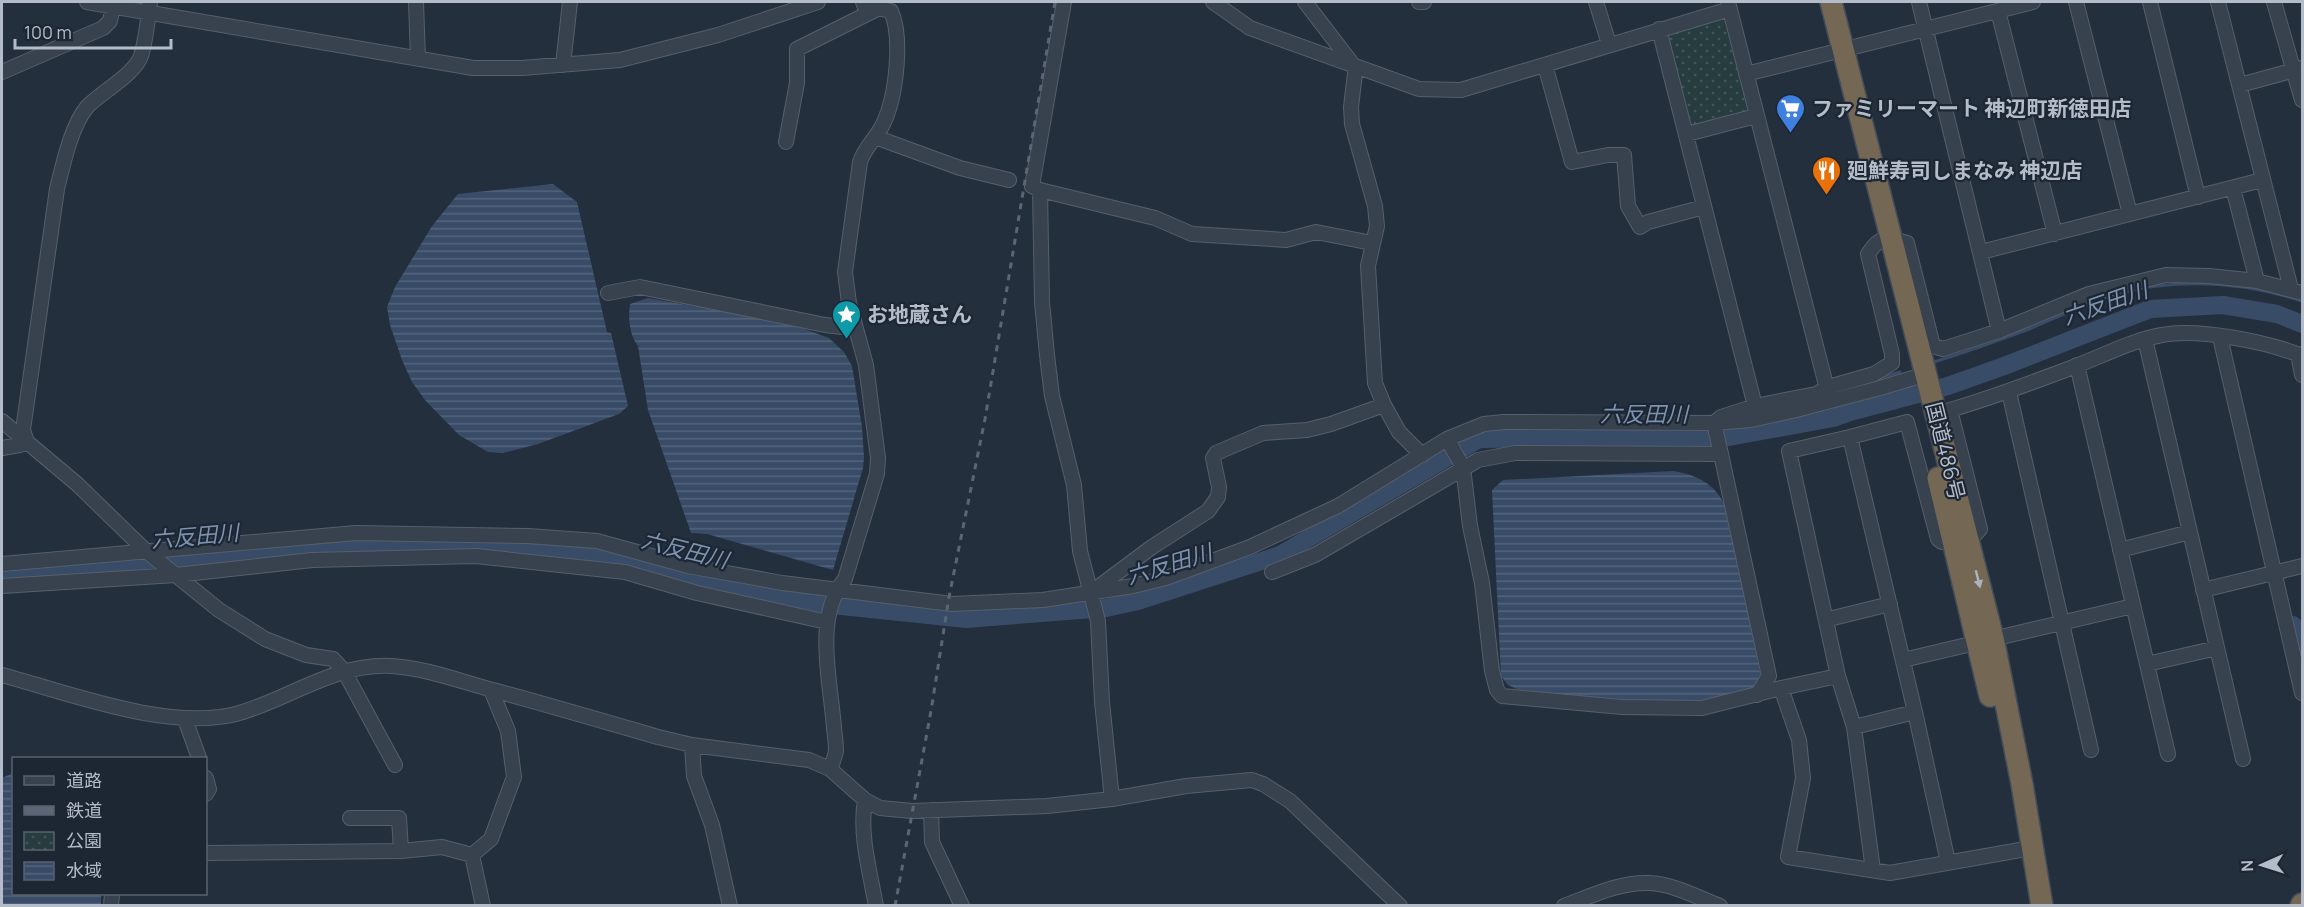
<svg xmlns="http://www.w3.org/2000/svg" width="2304" height="907" viewBox="0 0 2304 907" font-family="Manrope,'Noto Sans JP',sans-serif">
  <style>
    .park { fill: url(#park-dots) }
    .water { fill: url(#water-rules) }
    .lines { fill: none; stroke-linecap: round; stroke-linejoin: round }
    .stream { stroke: #394c67; stroke-width: 3 }
    .river { stroke: #394c67; stroke-width: 18 }
    .minor-casing { stroke: #565f6c; stroke-width: 16 }
    .highway-casing { stroke: #434c59; stroke-width: 24 }
    .minor { stroke: #38414e; stroke-width: 14 }
    .highway { stroke: #746855; stroke-width: 21 }
    .rail { stroke: #5a6575; stroke-width: 3; stroke-dasharray: 6 6; stroke-linecap: butt }
    .oneway { fill: #aeb4bd }
    .labels { text-anchor: middle; dominant-baseline: central; stroke-width: 4.5; stroke-linejoin: round; paint-order: stroke }
    .poi-label { font-size: 21px; font-weight: bold; fill: #b4bcc9; stroke: #1d2633; text-anchor: start }
    .street-label { font-size: 21px; fill: #b4bcc9; stroke: #1d2633 }
    .water-label { font-size: 22px; font-style: italic; fill: #7c92b1; stroke: #1d2633 }
  </style>
  <defs>
    <pattern id="park-dots" width="8" height="8" patternUnits="userSpaceOnUse" patternTransform="scale(1.5)"><rect width="8" height="8" fill="#263c3f"/><path d="M2 2h.1M6 6h.1" fill="none" stroke="#435659" stroke-width="1.8" stroke-linecap="round"/></pattern>
    <pattern id="water-rules" width="6" height="5" patternUnits="userSpaceOnUse" patternTransform="scale(1.5)"><rect width="6" height="5" fill="#394c67"/><path d="M0 2.5h6" fill="none" stroke="#53647b"/></pattern>
  </defs>
  <rect width="100%" height="100%" fill="#242f3e"/>
  <path class="park" d="M1718,19L1726,22L1748,106L1744,114L1694,126L1687,122L1667,33Z"/>
  <path class="water" d="M553,184L577,202L607,332L611,333L628,406L619,414L538,444L503,453L488,452L459,435L425,400L412,382L402,360L390,325L387,307L395,287L432,226L458,194Z
    M648,298L791,324L829,338L844,352L852,366L862,427L864,458L863,468L833,570L707,534L691,533L648,410L638,346C629,334 628,318 630,304Z
    M1674,471C1699,476 1714,483 1726,507L1762,682L1743,695L1684,704L1608,701L1519,690L1508,685L1501,676L1492,490L1503,480Z
    M13,773L14,894H101V905H2V778Z"/>
  <g class="lines">
    <path class="stream" d="M1934,362C1966,352 1997,341 2029,329C2070,312 2114,290 2158,286C2207,280 2256,286 2302,301
      M1879,378L1900,372"/>
    <path class="river" d="M2,577L79,568L385,543L617,557L709,582L823,604L966,619L1106,608L1138,601L1280,555L1479,439L1729,437L1833,418L1850,412L1948,386L2004,366L2150,309L2223,305L2277,314L2302,324
      M2293,625L2302,665"/>
    <defs>
      <path id="minor" d="M87,2L473,68H522L620,60L718,35L818,2
        M416,2L418,59
        M1064,2L1032,186L1040,190L1155,218L1192,234L1286,240L1316,232L1372,243
        M1213,2L1250,28L1419,89L1461,90L1730,9
        M1305,2L1354,66L1355,73L1351,107L1352,124L1375,206L1377,226L1368,266L1375,383L1384,405L1399,432L1422,455
        M1419,2H1424
        M1596,2L1609,44
        M1728,2L1827,389
        M1919,2L1999,331
        M2076,2L2130,214
        M2150,2L2198,197
        M2218,2L2291,289
        M2274,2L2302,100
        M1998,11L2055,234
        M1659,29L1755,406
        M563,65L570,2
        M1545,65L1572,162L1608,155H1624L1628,206L1640,227L1648,222L1704,207
        M2,72L103,28L110,21L113,6
        M1746,74L2033,2
        M2240,85L2302,68
        M1687,134L1756,116
        M875,137L960,168L1009,180
        M786,142L797,83V49L879,8
        M2233,188L2257,281
        M1040,190L1042,302L1047,355L1052,396L1074,485L1080,551L1098,621L1102,702L1112,799
        M1981,252L2262,180
        M608,293L640,287L825,325L842,327L855,325
        M2220,337L2302,693
        M2145,339L2243,759
        M2298,354L2302,375
        M2077,365L2168,754
        M2009,392L2091,750
        M2,421L77,484L146,551L219,610L265,639L306,655L333,659L344,671L395,765
        M1850,437L1789,451L1838,676L1854,727L1873,870
        M1447,439L1463,467L1470,526L1482,583L1492,671L1497,690L1502,696L1622,707L1702,708L1781,688
        M27,442L23,430L57,189C63,165 71,126 87,107C101,92 134,75 141,56C146,40 148,19 150,2
        M2,448L20,445L27,442
        M1721,454L1714,423L1721,417L1755,406L1816,394L1832,386L1874,374L1892,363V354L1868,254C1880,235 1887,237 1907,243L1933,346L1943,349L1999,331L2089,294L2166,275L2209,276L2257,281L2302,293
        M1969,541L1980,529L1950,410C1993,397 2034,382 2076,366C2104,355 2133,340 2162,335C2199,328 2268,342 2302,356
        M2120,550L2190,532
        M2,564L356,533L528,536L597,541L688,566L782,583L952,604L1043,600L1133,586L1166,578L1250,547L1338,506L1447,439L1484,424L1504,422L1714,423L1751,420L1796,410L1880,388L1913,378
        M1272,572L1315,555L1478,460L1515,453L1721,454L1769,676L1757,695
        M2,586L176,575L312,560L476,556L625,572L697,593L827,622
        M2203,590L2302,566
        M1093,591L1152,547L1208,511L1218,497L1219,487L1213,458L1216,453L1263,433L1307,430L1331,424L1384,405
        M1829,619L1890,604
        M1903,660L2133,606
        M2147,664L2217,648
        M2,675C69,693 167,731 236,714C288,700 334,663 391,666C426,668 459,681 493,690C548,705 603,721 658,737L692,745L809,760L830,769L865,800L880,808L912,811L1047,806L1112,799L1186,786L1252,780L1263,784L1290,801L1400,906
        M1838,676L1781,688L1799,740L1803,778L1788,857L1890,873L2020,850
        M185,719L199,758
        M1854,727L1915,712
        M692,745L694,776L712,825L730,906
        M830,769C832,764 835,757 836,751C836,744 835,736 834,728C831,683 813,617 845,579L877,474L878,458L866,365L849,303L845,272L860,162C865,146 878,137 884,122C896,96 903,38 891,11L864,5L863,2
        M206,778L209,789L206,794
        M865,800C859,834 870,872 876,906
        M931,810L932,842L962,906
        M350,818H399L401,851
        M206,853L401,851L442,847L472,855L491,839L514,777L508,731L491,690
        M472,855L483,906
        M1948,862L1915,712L1850,437L1907,422L1938,539L1942,542H1953
        M111,906L112,894
        M1564,906C1591,896 1619,882 1649,883C1673,884 1697,897 1720,906"/>
      <path id="highway" d="M1831,2L1993,638L2022,784L2042,906
        M1938,478L1990,696
        M2301,906L2302,904"/>
    </defs>
    <use href="#minor" class="minor-casing"/>
    <use href="#highway" class="highway-casing"/>
    <use href="#minor" class="minor"/>
    <use href="#highway" class="highway"/>
    <path class="rail" d="M895,906L931,711L949,597L985,419L1055,2"/>
  </g>
  <defs><path id="oneway-solid" d="M-6-.8H1V-3.2L6.5 0L1 3.2V.8H-6Z" transform="scale(1.5)"/></defs>
  <use class="oneway" href="#oneway-solid" transform="translate(1978 579) rotate(76)"/>
  <defs>
    <symbol id="supermarket-pin" viewBox="-11 -11 22 30"><path d="M0 17L-7.5 6A9.5 9.5 0 1 1 7.5 6Z" fill="#3f7fe0" stroke="#1d2633"/><path d="M-6-5.5h2.5l.6 2H6L4.5 2H-2.5L-4.4-4H-6ZM-1.5 3.2a1.3 1.3 0 1 0 .1 0ZM3 3.2a1.3 1.3 0 1 0 .1 0Z" fill="#fff"/></symbol>
    <symbol id="restaurant-pin" viewBox="-11 -11 22 30"><path d="M0 17L-7.5 6A9.5 9.5 0 1 1 7.5 6Z" fill="#e8710a" stroke="#1d2633"/><path d="M-5-6h1v4h1v-4h1v4h1v-4h1v5L-1.5 .5V6h-2V.5L-5-1ZM5-6V6H3V1.5H1.5Q1.5-4 5-6Z" fill="#fff"/></symbol>
    <symbol id="sight-pin" viewBox="-11 -11 22 30"><path d="M0 17L-7.5 6A9.5 9.5 0 1 1 7.5 6Z" fill="#0f9aa8" stroke="#1d2633"/><path d="M0-6L1.8-2.2L6-1.7L2.9 1.2L3.7 5.4L0 3.3L-3.7 5.4L-2.9 1.2L-6-1.7L-1.8-2.2Z" fill="#fff"/></symbol>
  </defs>
  <g fill-rule="evenodd">
    <use href="#supermarket-pin" x="1774" y="92" width="33" height="45"/>
    <use href="#restaurant-pin" x="1810" y="154" width="33" height="45"/>
    <use href="#sight-pin" x="830" y="298" width="33" height="45"/>
  </g>
  <g class="labels">
    <g class="poi-label">
      <text x="1812" y="108">ファミリーマート 神辺町新徳田店</text>
      <text x="1847" y="170">廻鮮寿司しまなみ 神辺店</text>
      <text x="867" y="314">お地蔵さん</text>
    </g>
    <g class="street-label">
      <text transform="translate(1946 451) rotate(76)">国道486号</text>
    </g>
    <g class="water-label">
      <text transform="translate(2105 303) rotate(-19)">六反田川</text>
      <text x="1644" y="414">六反田川</text>
      <text transform="translate(195 536) rotate(-5)">六反田川</text>
      <text transform="translate(685 550) rotate(14)">六反田川</text>
      <text transform="translate(1169 564) rotate(-17)">六反田川</text>
    </g>
  </g>
  <rect width="2304" height="907" fill="none" stroke="#b4bcc9" stroke-width="6"/>
  <rect x="12" y="757" width="195" height="138" fill="#1d2633" stroke="#59626f" stroke-width="1.5"/>
  <rect x="24" y="776" width="30" height="9" fill="#38414e" stroke="#59626f" stroke-width="1.5"/>
  <text x="66" y="787" font-size="18" fill="#b4bcc9">道路</text>
  <rect x="24" y="806" width="30" height="9" fill="#5a6575" stroke="#59626f" stroke-width="1.5"/>
  <text x="66" y="817" font-size="18" fill="#b4bcc9">鉄道</text>
  <rect x="24" y="832" width="30" height="18" fill="url(#park-dots)" stroke="#59626f" stroke-width="1.5"/>
  <text x="66" y="847" font-size="18" fill="#b4bcc9">公園</text>
  <rect x="24" y="862" width="30" height="18" fill="url(#water-rules)" stroke="#59626f" stroke-width="1.5"/>
  <text x="66" y="877" font-size="18" fill="#b4bcc9">水域</text>
  <g transform="translate(2262 865) rotate(267)" stroke="#1d2633" stroke-width="4.5" paint-order="stroke">
  <path d="M0-4.5L10 22L0 15L-10 22Z" fill="#b4bcc9"/>
  <text y="-9" font-size="16" font-weight="bold" text-anchor="middle" fill="#b4bcc9">N</text>
  </g>
  <path d="M15 39v9h156v-9" fill="none" stroke="#b4bcc9" stroke-width="3"/>
  <text x="24" y="39" font-size="18" fill="#b4bcc9" stroke="#1d2633" stroke-width="4.5" paint-order="stroke">100 m</text>
</svg>
